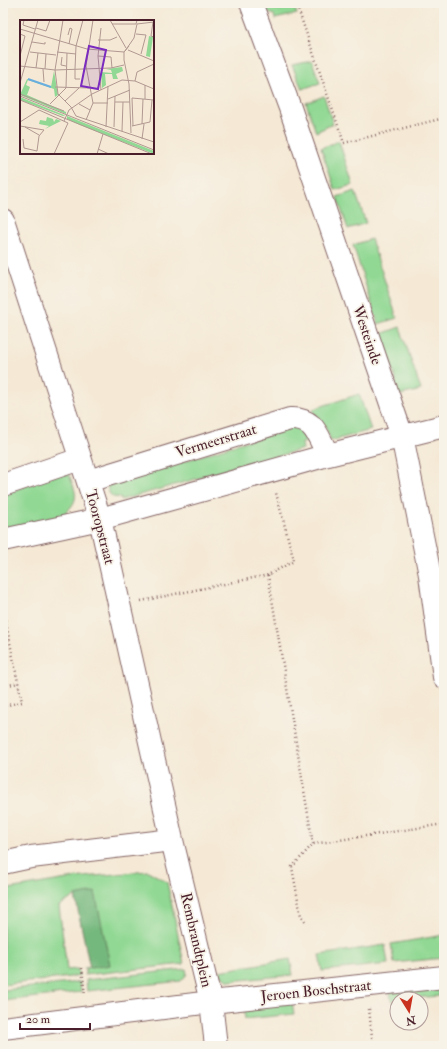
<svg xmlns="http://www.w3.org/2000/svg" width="447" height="1049" viewBox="0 0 447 1049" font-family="'IM FELL Double Pica',serif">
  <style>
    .green { fill: #90d893; stroke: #6d7c5f }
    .forest { fill: #74b87d; stroke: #5f6c54 }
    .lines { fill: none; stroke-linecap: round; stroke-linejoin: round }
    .street-casing { stroke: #866666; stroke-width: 24 }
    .path { stroke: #866666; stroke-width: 2.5; stroke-dasharray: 1 3; stroke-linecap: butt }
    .street { stroke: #fff; stroke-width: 22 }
    .labels { text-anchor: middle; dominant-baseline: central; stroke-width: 3.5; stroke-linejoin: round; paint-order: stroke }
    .street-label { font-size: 15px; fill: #4a1f2b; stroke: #f7f3e8 }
    .inset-river { fill: none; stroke: #6aaedf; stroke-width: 2 }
    .inset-road { fill: none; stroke: #b19891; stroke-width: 1 }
    .view { fill: #7b2cbf; fill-opacity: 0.15; stroke: #7b2cbf; stroke-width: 2 }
    .inset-edge { fill: none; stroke: #4a1f2b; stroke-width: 2 }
  </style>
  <rect width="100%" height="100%" fill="#f7f3e8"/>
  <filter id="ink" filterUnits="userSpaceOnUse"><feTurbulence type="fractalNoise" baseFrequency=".025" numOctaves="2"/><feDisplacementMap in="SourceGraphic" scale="8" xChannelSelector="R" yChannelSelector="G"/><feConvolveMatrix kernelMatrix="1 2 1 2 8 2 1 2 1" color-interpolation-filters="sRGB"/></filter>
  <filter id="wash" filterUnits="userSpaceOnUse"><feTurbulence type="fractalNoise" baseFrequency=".012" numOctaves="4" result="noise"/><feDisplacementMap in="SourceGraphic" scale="16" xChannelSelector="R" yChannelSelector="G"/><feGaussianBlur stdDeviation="0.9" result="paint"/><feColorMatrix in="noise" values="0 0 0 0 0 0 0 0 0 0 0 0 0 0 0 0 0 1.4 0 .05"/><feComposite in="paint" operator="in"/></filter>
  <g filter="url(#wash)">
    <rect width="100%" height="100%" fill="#f5e9d5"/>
    <path class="green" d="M265,3H293L297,14L275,19L274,15L268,13Z
      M312,61L320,83L302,89L292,65Z
      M324,96L333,124L316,132L306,103Z
      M339,141L353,185L335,190L321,148Z
      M355,191L366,223L348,229L337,197Z
      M371,239L397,318L378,324L353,245Z
      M400,327L421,390L396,396L392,387L396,380L381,334Z
      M359,394L371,430L331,441L324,424L314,413L313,409Z
      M293,426L313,440L302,443L303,449L121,500L119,497C111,499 109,493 107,486Z
      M68,471C74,490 82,498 66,512V516L3,532V494Z
      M148,871L167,882L184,964L85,975V968L110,965L75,896L59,906L67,970L78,969L79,976L3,985V890L73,878Z
      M444,935V958L394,963L391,944Z
      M385,945L388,964L322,971L319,955Z
      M290,959L293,975L229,981L220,974L219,971Z
      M186,969L187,974L181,981L87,991L86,980Z
      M80,982L81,992L3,1001V990Z
      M439,986L440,996L397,999V1001H391L390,991Z
      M292,1001L294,1014L245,1019L243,1007Z"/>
    <path class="forest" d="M95,892L110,965L90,968L75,896Z"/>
  </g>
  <g filter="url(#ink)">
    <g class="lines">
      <defs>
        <path id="street" d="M251,3L290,108L402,436L430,575L444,677
          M3,220L100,519L172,840
          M88,481L290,419C315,418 317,435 328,455
          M3,485L80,459
          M3,540L100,519L328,455L444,426
          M3,863L31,857L172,840L211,1002L216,1046
          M3,1028L211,1002L444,977"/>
      </defs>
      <use href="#street" class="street-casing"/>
      <path class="path" d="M296,3L344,143L444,118
        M268,575L313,844
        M141,601L268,575L294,561L276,493
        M3,608L22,702L3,706
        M3,686L19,683
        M305,921L301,916L292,867L313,844L444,824
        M82,968L85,995
        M369,1009L373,1046"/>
      <use href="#street" class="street"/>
    </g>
  </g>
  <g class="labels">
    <g class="street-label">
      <text transform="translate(367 335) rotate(71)">Westeinde</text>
      <text transform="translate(216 441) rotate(-17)">Vermeerstraat</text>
      <text transform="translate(100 527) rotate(75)">Tooropstraat</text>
      <text transform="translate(196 940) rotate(77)">Rembrandtplein</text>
      <text transform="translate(316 991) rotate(-6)">Jeroen Boschstraat</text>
    </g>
  </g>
  <g transform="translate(20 20)">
    <rect width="134" height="134" fill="#f5e9d5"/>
    <path d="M129,16L133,17L130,37L126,36ZM102,47L103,51L96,54L98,59H93L92,54H85L86,65L82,68L81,52L92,53L91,50L86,49ZM34,51L38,75L35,77L34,69L8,60L6,65L10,67L7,75L46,92V94L0,75L7,59L31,67ZM0,77L44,95H46L43,96L0,80ZM47,96L134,131V134L60,105L47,99ZM27,97L33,99L34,102L36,99L41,101L25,109L29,106L19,104L20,100L26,101Z" fill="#90d893"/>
    <path class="inset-river" d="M8,59L31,67"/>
    <path class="inset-road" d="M4,0L3,5L15,9M43,0L35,50L38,74L51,87L56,96L134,122M90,0L106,28M133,2L131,16L134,17M92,4H116L117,0M16,8L26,11L30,0M81,8L78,36L91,37L92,48M0,9L67,29L104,32M0,14L5,16L0,36M116,14L126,15L121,34M48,15L50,8L52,9L49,24M78,20H90L97,17M12,22L25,24V22M109,26L104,32V40L109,64L111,113M108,30L134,41M105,31L114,18L117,4L134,2M10,32L36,35M37,32L56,34M78,36L81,70M42,37L41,45L46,46M0,46L35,50L91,48L104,45M16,48L18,33M23,49L24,62M25,49L26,34M60,59H55V49L56,26L63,0M115,61L117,52L134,44M0,63L18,0M35,67L69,68M46,68L47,33M0,74L44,91M0,76L134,130M88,79L110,70M125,79V65M0,80L132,134M45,81L59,68M95,82H110M73,83H88M30,84L46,68M59,84L70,90M66,100L73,83L66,46L73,0M44,101L49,90L72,74L102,60L115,61L134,69M0,102L19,90L48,103L34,134M122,104L123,79M0,106L24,110L19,116L17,131L4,128L3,119M112,106L130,102L132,80M113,106L112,78L134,80M5,107L19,115M86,107L88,66M94,107L95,76M102,111L103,82M122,119L124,104M78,129L89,134M77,134L83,114"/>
    <path class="view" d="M69,26L86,30L78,69L61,66Z"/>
    <rect width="134" height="134" class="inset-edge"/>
  </g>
  <rect width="447" height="1049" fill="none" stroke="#f7f3e8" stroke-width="16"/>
  <g transform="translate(409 1011) rotate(169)"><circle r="19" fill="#f7f3e8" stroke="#b29e9c"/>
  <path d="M0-3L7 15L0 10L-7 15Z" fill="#c8321e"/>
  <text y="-6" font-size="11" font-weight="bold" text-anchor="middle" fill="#4a1f2b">N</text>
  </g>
  <path d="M20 1023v6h70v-6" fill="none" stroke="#4a1f2b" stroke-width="2"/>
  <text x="26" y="1023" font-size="12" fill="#4a1f2b" stroke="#f7f3e8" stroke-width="3" paint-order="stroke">20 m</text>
</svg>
